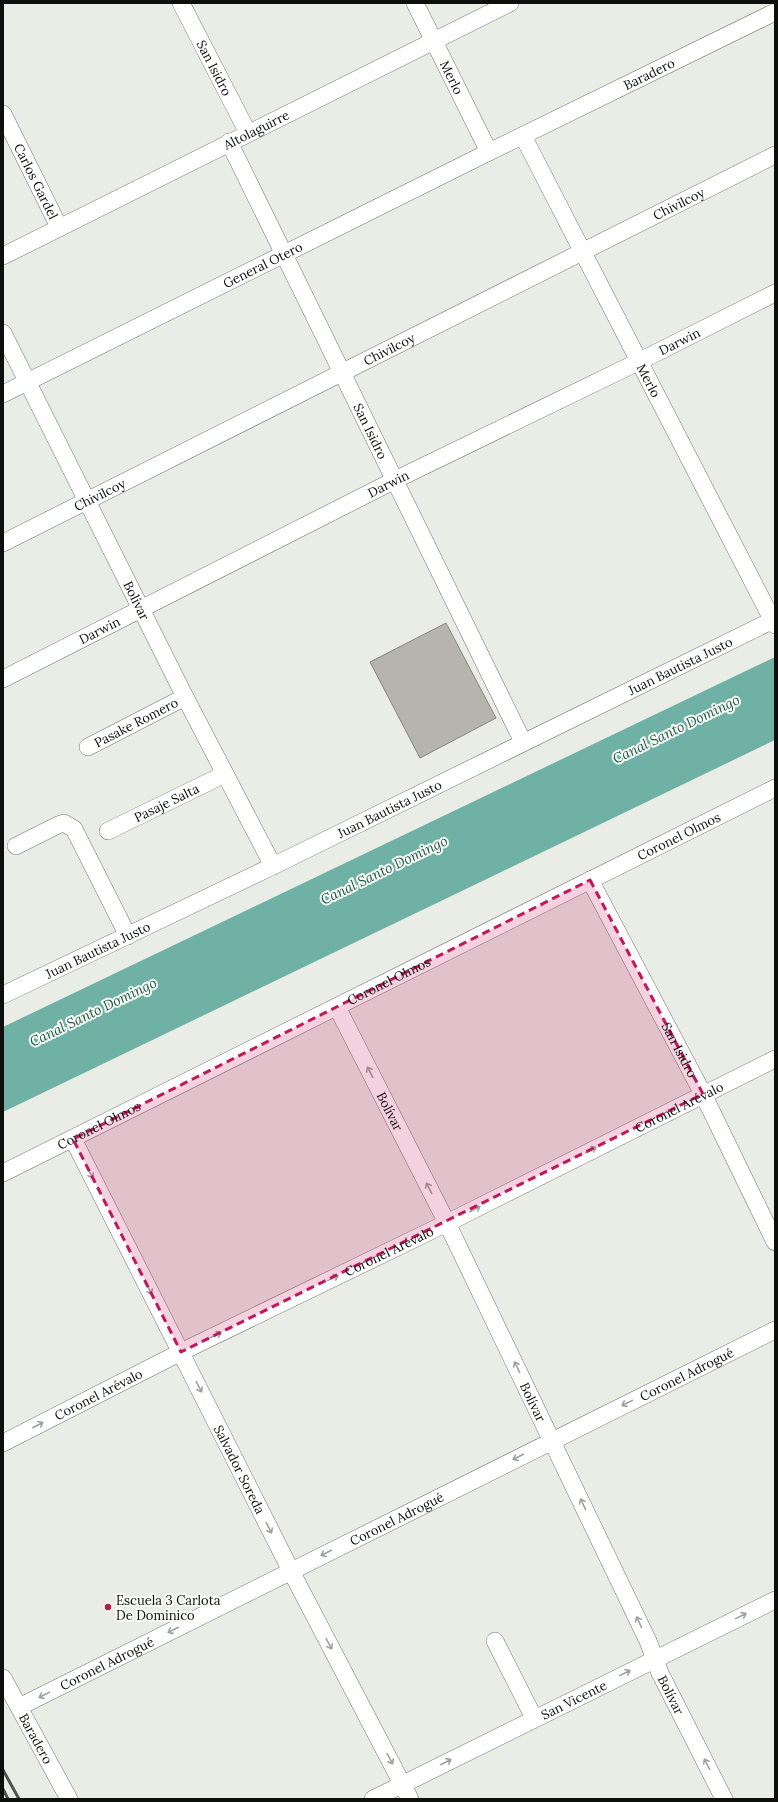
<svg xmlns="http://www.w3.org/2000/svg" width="778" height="1802" viewBox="0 0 778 1802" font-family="Lora,serif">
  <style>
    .water { fill: #6fb1a4 }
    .building { fill: #b5b5ad; stroke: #86867f }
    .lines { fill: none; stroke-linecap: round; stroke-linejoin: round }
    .minor-casing { stroke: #747872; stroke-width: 18 }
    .minor { stroke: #fff; stroke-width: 17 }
    .rail { stroke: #515350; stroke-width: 3 }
    .oneway { stroke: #9f9f9e }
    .marked { fill: #c2185b; fill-opacity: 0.2; stroke: #c2185b; stroke-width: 3; stroke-dasharray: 8 5; stroke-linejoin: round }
    .poi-dot { fill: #b01d47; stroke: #f7fbf3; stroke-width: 1.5 }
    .labels { text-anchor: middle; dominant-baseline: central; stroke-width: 4; stroke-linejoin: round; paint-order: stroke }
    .street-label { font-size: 13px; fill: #0e0f0d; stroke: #f7fbf3 }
    .poi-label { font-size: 13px; fill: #0e0f0d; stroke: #f7fbf3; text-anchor: start }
    .water-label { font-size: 14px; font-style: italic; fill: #20584e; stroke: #f7fbf3 }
  </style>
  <rect width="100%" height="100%" fill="#e9ede6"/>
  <path class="water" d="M775,657V740L3,1112V1027Z"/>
  <path class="building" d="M446,623L496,718L420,758L370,662Z"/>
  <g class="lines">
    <defs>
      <g id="minor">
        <path id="s1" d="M181,3L248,133"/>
        <path id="s2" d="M415,3L489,152"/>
        <path id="s3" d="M3,114L59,227"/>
        <path id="s4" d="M523,136L775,625"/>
        <path id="s5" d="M229,142L523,742"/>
        <path id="s6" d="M3,256L510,3"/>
        <path id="s7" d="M3,333L185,697L273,866"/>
        <path id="s8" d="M3,394L489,152L775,12"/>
        <path id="s9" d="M3,543L775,155"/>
        <path id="s10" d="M3,679L395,480L640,361L775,293"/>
        <path id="s11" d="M88,747L185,697"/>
        <path id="s12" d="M108,831L225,774"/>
        <path d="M16,846L58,825L64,823L74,829L128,936"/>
        <path id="s13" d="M590,880L703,1094L775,1242"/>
        <path id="s14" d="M3,995L273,866L775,619"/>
        <path id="s15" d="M337,1007L447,1223L648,1641L660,1673L724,1799"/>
        <path id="s16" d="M73,1139L291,1571L410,1799"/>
        <path id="s17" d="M3,1173L775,788"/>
        <path id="s18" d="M3,1443L181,1352L447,1223L775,1059"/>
        <path d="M495,1641L534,1718"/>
        <path id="s19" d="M3,1678L69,1799"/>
        <path id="s20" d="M19,1707L775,1330"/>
        <path id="s21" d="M373,1799L775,1600"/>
      </g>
    </defs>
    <use href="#minor" class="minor-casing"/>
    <use href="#minor" class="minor"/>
    <path class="rail" d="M3,1770L19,1799
      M3,1789L8,1799"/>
  </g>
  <defs><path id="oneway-shaft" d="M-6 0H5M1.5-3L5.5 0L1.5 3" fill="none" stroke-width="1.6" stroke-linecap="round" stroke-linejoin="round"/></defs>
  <g class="oneway">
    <use href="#oneway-shaft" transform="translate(370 1072) rotate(-117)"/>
    <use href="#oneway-shaft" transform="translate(591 1150) rotate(-27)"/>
    <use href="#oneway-shaft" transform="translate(90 1173) rotate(63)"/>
    <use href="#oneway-shaft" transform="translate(429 1188) rotate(-117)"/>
    <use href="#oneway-shaft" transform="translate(475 1209) rotate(-27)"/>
    <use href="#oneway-shaft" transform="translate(333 1278) rotate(-26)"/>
    <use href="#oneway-shaft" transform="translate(149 1289) rotate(63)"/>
    <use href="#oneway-shaft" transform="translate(216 1335) rotate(-26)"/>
    <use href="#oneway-shaft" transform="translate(517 1367) rotate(-116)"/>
    <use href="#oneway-shaft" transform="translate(199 1387) rotate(63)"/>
    <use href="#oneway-shaft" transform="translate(627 1403) rotate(154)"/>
    <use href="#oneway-shaft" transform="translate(38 1425) rotate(-27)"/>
    <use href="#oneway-shaft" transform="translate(518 1457) rotate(153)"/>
    <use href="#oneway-shaft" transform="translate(583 1504) rotate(-115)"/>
    <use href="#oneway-shaft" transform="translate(269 1528) rotate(63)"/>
    <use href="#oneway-shaft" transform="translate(326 1553) rotate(153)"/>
    <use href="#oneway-shaft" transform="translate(741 1616) rotate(-26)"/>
    <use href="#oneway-shaft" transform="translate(639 1622) rotate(-115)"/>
    <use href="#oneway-shaft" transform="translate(173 1630) rotate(153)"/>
    <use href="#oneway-shaft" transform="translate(329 1644) rotate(62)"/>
    <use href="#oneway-shaft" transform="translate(625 1673) rotate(-26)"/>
    <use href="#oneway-shaft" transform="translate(44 1695) rotate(153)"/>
    <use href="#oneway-shaft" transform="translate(390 1759) rotate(62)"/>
    <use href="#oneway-shaft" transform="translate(446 1762) rotate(-27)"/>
    <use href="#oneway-shaft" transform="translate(707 1764) rotate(-117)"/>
  </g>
  <path class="marked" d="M590,880L703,1094L181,1352L73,1139Z"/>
  <circle class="poi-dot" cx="108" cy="1607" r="4"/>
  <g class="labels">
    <g class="street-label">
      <text stroke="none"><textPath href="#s1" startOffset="73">San Isidro</textPath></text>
      <text stroke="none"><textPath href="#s8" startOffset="721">Baradero</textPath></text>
      <text stroke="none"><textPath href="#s2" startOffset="83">Merlo</textPath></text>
      <text stroke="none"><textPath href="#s6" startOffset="283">Altolaguirre</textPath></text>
      <text stroke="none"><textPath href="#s3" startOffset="75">Carlos Gardel</textPath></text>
      <text stroke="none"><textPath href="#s9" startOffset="756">Chivilcoy</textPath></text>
      <text stroke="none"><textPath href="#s8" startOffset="290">General Otero</textPath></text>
      <text stroke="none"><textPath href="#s10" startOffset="756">Darwin</textPath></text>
      <text stroke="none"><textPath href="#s9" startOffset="432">Chivilcoy</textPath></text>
      <text stroke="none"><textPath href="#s4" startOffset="275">Merlo</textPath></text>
      <text stroke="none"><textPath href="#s5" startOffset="322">San Isidro</textPath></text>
      <text stroke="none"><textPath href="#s10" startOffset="432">Darwin</textPath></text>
      <text stroke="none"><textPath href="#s9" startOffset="108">Chivilcoy</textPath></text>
      <text stroke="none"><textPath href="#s7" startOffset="299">Bolívar</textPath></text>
      <text stroke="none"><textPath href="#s10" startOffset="108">Darwin</textPath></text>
      <text stroke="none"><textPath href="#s14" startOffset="753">Juan Bautista Justo</textPath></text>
      <text stroke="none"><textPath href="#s11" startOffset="54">Pasake Romero</textPath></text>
      <text stroke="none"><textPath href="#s12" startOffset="65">Pasaje Salta</textPath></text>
      <text stroke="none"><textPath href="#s14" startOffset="429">Juan Bautista Justo</textPath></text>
      <text stroke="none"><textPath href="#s17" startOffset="755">Coronel Olmos</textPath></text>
      <text stroke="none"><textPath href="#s14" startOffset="105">Juan Bautista Justo</textPath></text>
      <text stroke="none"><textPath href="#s17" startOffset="431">Coronel Olmos</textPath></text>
      <text stroke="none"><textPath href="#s13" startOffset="192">San Isidro</textPath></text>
      <text stroke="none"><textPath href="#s18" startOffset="755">Coronel Arévalo</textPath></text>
      <text stroke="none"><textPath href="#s15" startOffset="117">Bolívar</textPath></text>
      <text stroke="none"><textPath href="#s17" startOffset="107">Coronel Olmos</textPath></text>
      <text stroke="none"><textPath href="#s18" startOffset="431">Coronel Arévalo</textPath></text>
      <text stroke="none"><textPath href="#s20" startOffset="746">Coronel Adrogué</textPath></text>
      <text stroke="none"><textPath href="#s18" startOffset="107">Coronel Arévalo</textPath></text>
      <text stroke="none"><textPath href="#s15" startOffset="441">Bolívar</textPath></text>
      <text stroke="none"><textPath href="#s16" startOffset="370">Salvador Soreda</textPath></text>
      <text stroke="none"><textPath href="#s20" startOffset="422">Coronel Adrogué</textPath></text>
      <text stroke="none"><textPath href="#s20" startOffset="98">Coronel Adrogué</textPath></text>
      <text stroke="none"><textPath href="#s15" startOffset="765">Bolívar</textPath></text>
      <text stroke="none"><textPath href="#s21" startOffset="224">San Vicente</textPath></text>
      <text stroke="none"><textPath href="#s19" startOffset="69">Baradero</textPath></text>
    </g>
    <g class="poi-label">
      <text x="116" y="1600">Escuela 3 Carlota<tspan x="116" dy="15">De Dominico</tspan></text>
    </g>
    <g class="water-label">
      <text transform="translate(676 729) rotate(-26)">Canal Santo Domingo</text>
      <text transform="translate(384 870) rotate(-26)">Canal Santo Domingo</text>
      <text transform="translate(93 1012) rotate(-26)">Canal Santo Domingo</text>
    </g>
  </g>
  <rect width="778" height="1802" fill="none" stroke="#0e0f0d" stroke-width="8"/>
</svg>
